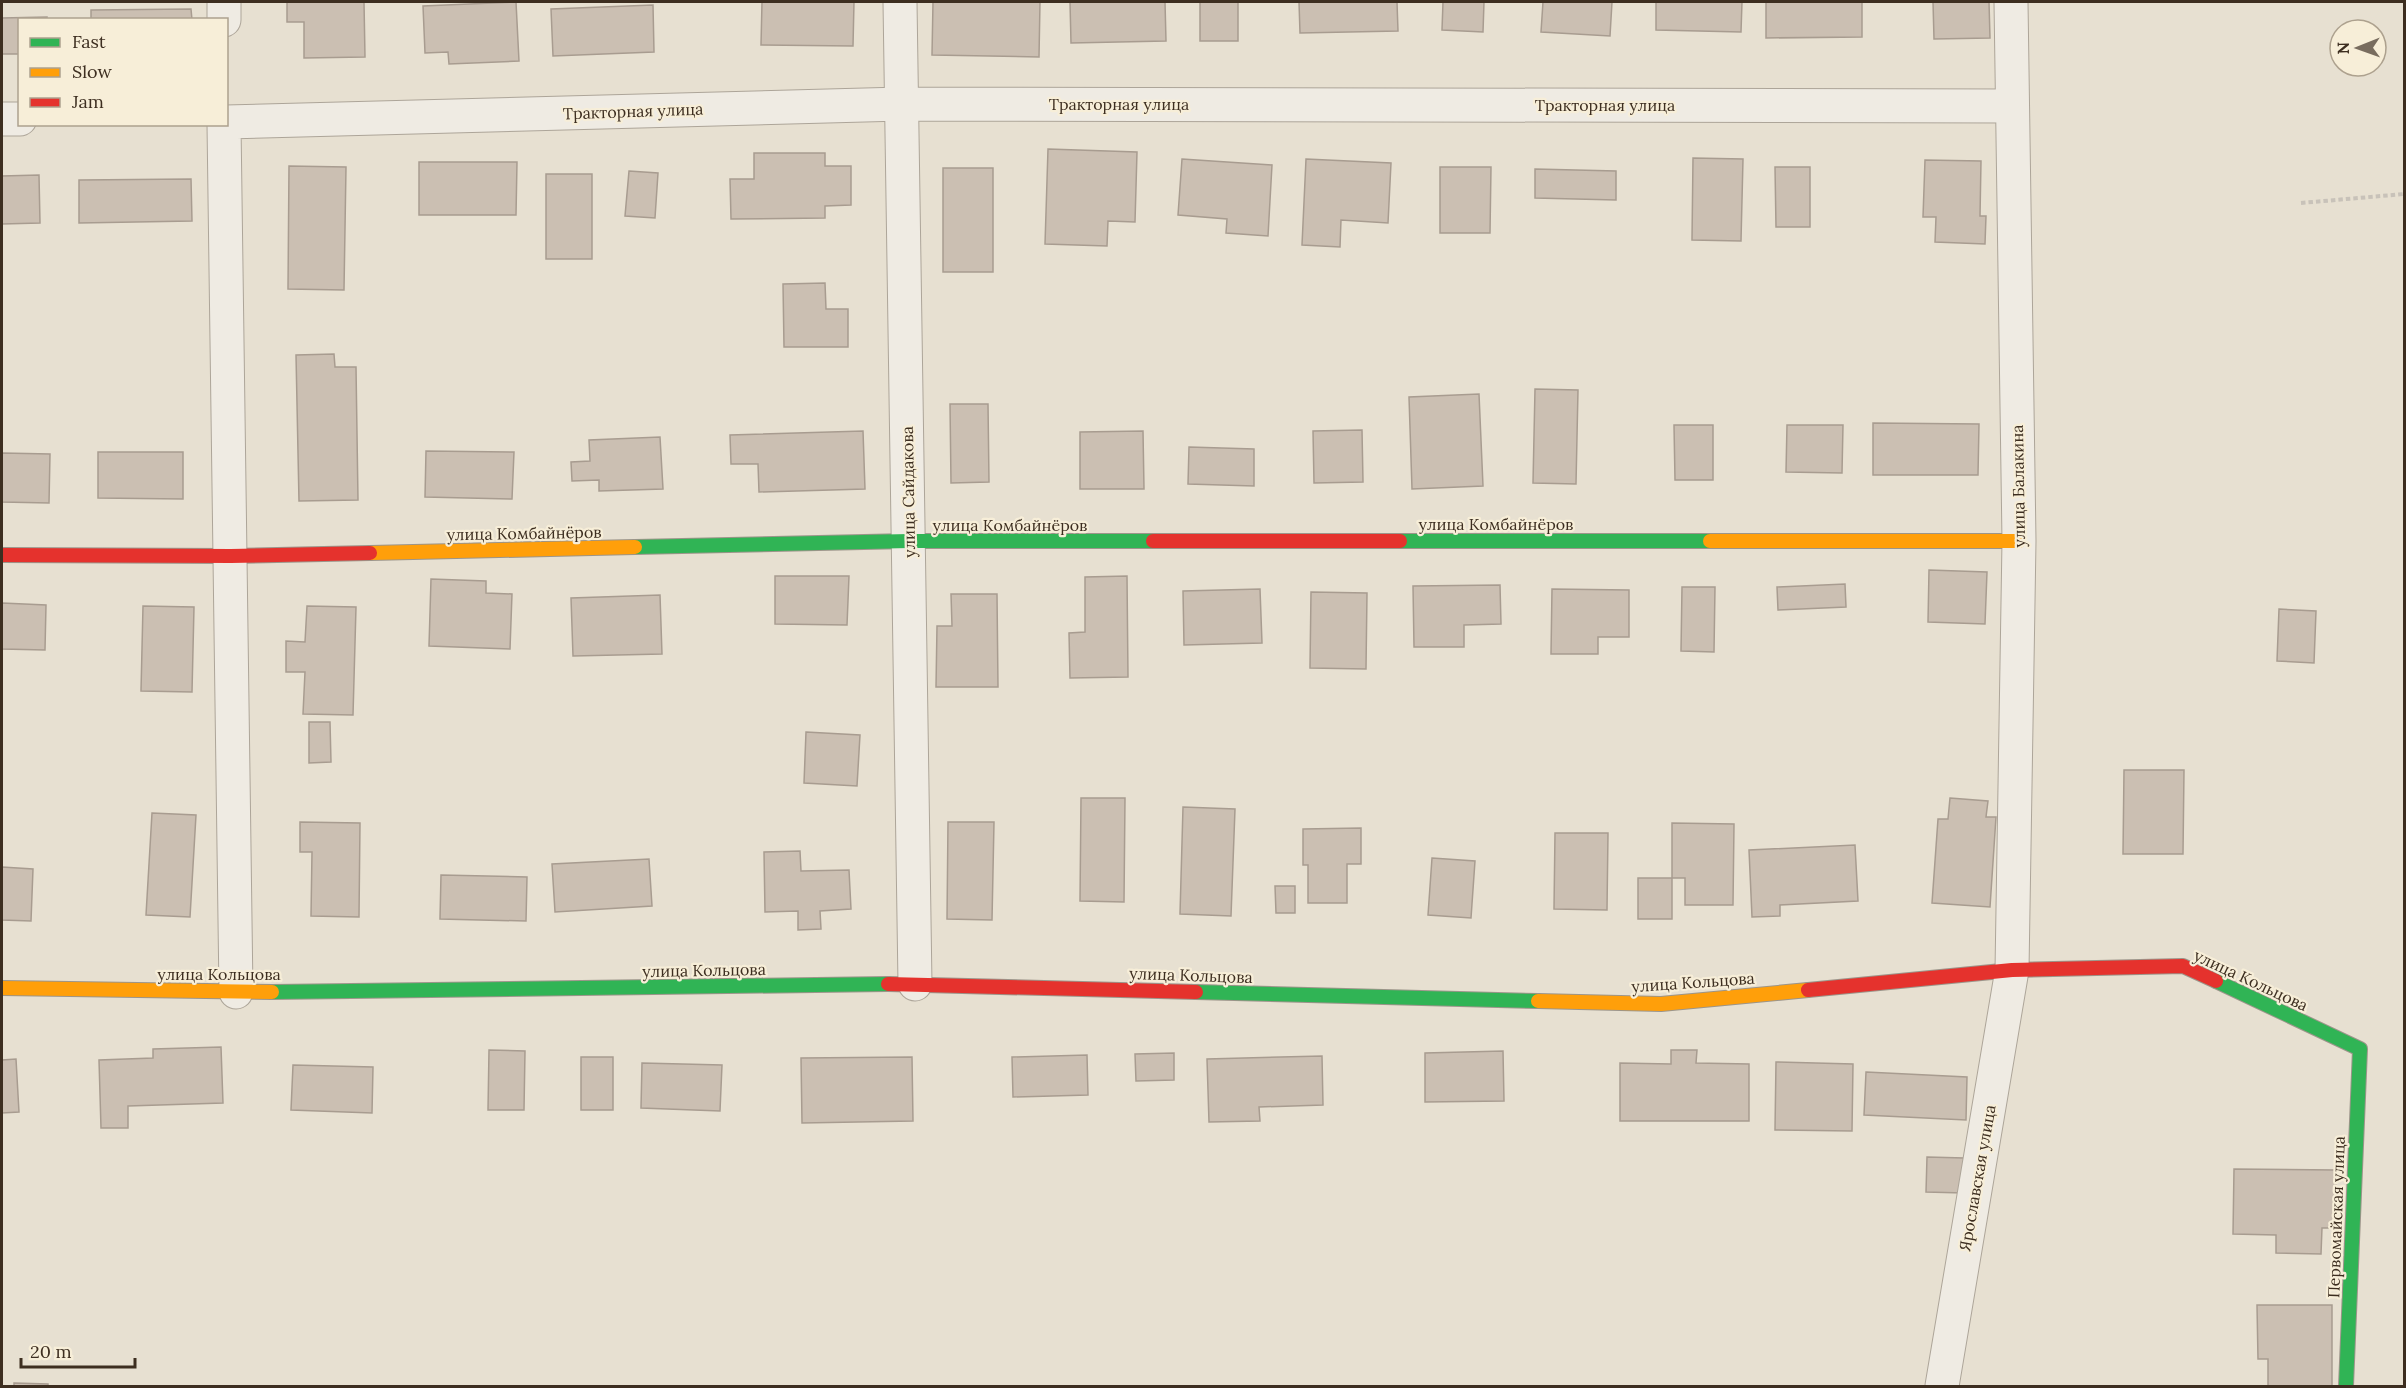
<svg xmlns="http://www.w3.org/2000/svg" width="2406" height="1388" viewBox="0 0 2406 1388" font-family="Lora,serif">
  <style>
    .building { fill: #cbbfb2; stroke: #a89c90; stroke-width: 1.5 }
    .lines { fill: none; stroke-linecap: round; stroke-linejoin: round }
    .street-casing { stroke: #ada599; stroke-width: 35 }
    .fast-casing { stroke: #9c958a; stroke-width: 16 }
    .slow-casing { stroke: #9c958a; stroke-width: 16 }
    .jam-casing { stroke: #9c958a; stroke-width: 16 }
    .path { stroke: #c8c2b9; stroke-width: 4; stroke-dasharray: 4.5 3; stroke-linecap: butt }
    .street { stroke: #efebe3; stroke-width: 33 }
    .fast { stroke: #30b455; stroke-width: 14 }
    .slow { stroke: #ff9f0a; stroke-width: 14 }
    .jam { stroke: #e5322d; stroke-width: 14 }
    .labels { text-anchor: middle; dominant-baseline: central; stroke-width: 4.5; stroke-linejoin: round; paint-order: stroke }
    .street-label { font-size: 16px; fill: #3d2e20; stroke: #f7eed8 }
  </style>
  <rect width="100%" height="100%" fill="#e7e0d1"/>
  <path class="building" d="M287,2H364L365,57L304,58V22H287Z
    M516,2L519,61L449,64L448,52L425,53L423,6Z
    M762,2H854L853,46L761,45Z
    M933,2H1040L1039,57L932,55Z
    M1070,2H1165L1166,41L1071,43Z
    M1200,2H1238V41H1200Z
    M1299,2H1397L1398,31L1300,33Z
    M1443,2H1484L1483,32L1442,30Z
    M1543,2H1612L1610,36L1541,32Z
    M1656,2H1742L1741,32L1656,30Z
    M1766,2H1862V37L1766,38Z
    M1933,2H1989L1990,38L1934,39Z
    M653,5L654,52L553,56L551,9Z
    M191,9L192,20H91V10Z
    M47,17V20H20V54H2V18Z
    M1048,149L1137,152L1135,222L1108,221L1107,246L1045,244Z
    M754,153H825V166H851V205L825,206V218L731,219L730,179H754Z
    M1693,158L1743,159L1741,241L1692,240Z
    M1182,159L1272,165L1268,236L1226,233L1227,219L1178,215Z
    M1306,159L1391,163L1388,223L1341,220L1340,247L1302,245Z
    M1925,160L1981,161L1980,216H1986L1985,244L1935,242L1936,217H1923Z
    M419,162H517L516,215H419Z
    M289,166L346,167L344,290L288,289Z
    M1440,167H1491L1490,233H1440Z
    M1775,167H1810V227H1776Z
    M943,168H993V272H943Z
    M1535,169L1616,171V200L1535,198Z
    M629,171L658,173L655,218L625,216Z
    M546,174H592V259H546Z
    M39,175L40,223L2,224V176Z
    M191,179L192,221L79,223V180Z
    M825,283L826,309H848V347H784L783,284Z
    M334,354L335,367H356L358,500L299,501L296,355Z
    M1535,389L1578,390L1576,484L1533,483Z
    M1479,394L1483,486L1412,489L1409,397Z
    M950,404H988L989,482L951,483Z
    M1873,423L1979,424L1978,475H1873Z
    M1674,425H1713V480H1675Z
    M1787,425H1843L1842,473L1786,472Z
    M1362,430L1363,482L1314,483L1313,431Z
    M863,431L865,489L759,492L758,464H731L730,435Z
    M1143,431L1144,489H1080V432Z
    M660,437L663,489L599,491V480L572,481L571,462L590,461L589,440Z
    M1189,447L1254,449V486L1188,484Z
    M426,451L514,452L512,499L425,497Z
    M98,452H183V499L98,498Z
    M2,453L50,454L49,503L2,502Z
    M1929,570L1987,572L1985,624L1928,622Z
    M775,576H849L847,625L775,624Z
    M1127,576L1128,677L1070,678L1069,633L1085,632V577Z
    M431,579L486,581V593L512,594L510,649L429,646Z
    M1845,584L1846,607L1778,610L1777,587Z
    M1500,585L1501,624L1464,625V647H1414L1413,586Z
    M1682,587H1715L1714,652L1681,651Z
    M1260,589L1262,643L1184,645L1183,591Z
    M1552,589L1629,590V637H1598V654H1551Z
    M1311,592L1367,593L1366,669L1310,668Z
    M951,594H997L998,687H936L937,626H952Z
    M660,595L662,654L573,656L571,598Z
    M2,603L46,605L45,650L2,649Z
    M143,606L194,607L192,692L141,691Z
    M307,606L356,607L353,715L303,714L305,672H286V641L305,642Z
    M2279,609L2316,611L2314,663L2277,661Z
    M309,722H330L331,762L309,763Z
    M806,732L860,735L857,786L804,783Z
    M2124,770H2184L2183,854H2123Z
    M1081,798H1125L1124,902L1080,901Z
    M1950,798L1988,801L1986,817H1996L1990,907L1932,903L1938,819H1948Z
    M1183,807L1235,809L1231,916L1180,914Z
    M152,813L196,815L190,917L146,915Z
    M300,822L360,823L359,917L311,916L312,852H300Z
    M948,822H994L992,920L947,919Z
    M1672,823L1734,824L1733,905H1685V878H1672Z
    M1361,828V864H1347V903H1308V865H1303V829Z
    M1555,833H1608L1607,910L1554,909Z
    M1855,845L1858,901L1780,905V916L1752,917L1749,850Z
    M800,851L801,871L849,870L851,909L820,911L821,929L798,930V911L765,912L764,852Z
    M1432,858L1475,861L1471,918L1428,915Z
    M649,859L652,906L555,912L552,864Z
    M2,867L33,869L31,921L2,920Z
    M441,875L527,877L526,921L440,919Z
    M1638,878H1672V919H1638Z
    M1275,886H1295V913H1276Z
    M221,1047L223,1103L128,1106V1128H101L99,1060L153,1058V1049Z
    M489,1050L525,1051L524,1110H488Z
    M1671,1050H1697L1696,1063L1749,1064V1121H1620V1063L1671,1064Z
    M1503,1051L1504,1101L1425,1102V1053Z
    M1174,1053V1080L1136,1081L1135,1054Z
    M1087,1055L1088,1095L1013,1097L1012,1057Z
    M1322,1056L1323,1105L1259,1107L1260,1121L1209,1122L1207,1059Z
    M581,1057H613V1110H581Z
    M912,1057L913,1121L802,1123L801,1058Z
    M16,1059L19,1112L2,1113V1060Z
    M1776,1062L1853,1064L1852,1131L1775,1130Z
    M642,1063L722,1065L720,1111L641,1108Z
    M293,1065L373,1067L372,1113L291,1110Z
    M1866,1072L1967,1077L1966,1120L1864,1115Z
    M1927,1157L1964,1158L1963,1193L1926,1192Z
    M2234,1169L2336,1170L2335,1228H2322L2321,1254L2276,1253V1235L2233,1234Z
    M2257,1305H2332V1386H2268V1359H2258Z
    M14,1383L48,1384V1386H14Z"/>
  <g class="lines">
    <defs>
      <path id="street" d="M900,2L915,984
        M224,20V2
        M2,119H20
        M226,122L902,104L2011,106
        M224,124L236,992
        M1942,1386L2012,970L2019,541L2011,2"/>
      <path id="fast" d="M1400,541H1710
        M635,547L909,541H1153
        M2216,981L2360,1049L2346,1386
        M272,992L888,984
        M1196,992L1538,1001"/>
      <path id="slow" d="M1710,541H2019
        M370,553L635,547
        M2,988L272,992
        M1538,1001L1661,1004L1808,990"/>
      <path id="jam" d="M1153,541H1400
        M2,555L231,556L370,553
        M888,984L1196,992
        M1808,990L2012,970L2183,966L2216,981"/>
    </defs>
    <use href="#street" class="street-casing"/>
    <use href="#fast" class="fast-casing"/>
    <use href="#slow" class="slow-casing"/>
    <use href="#jam" class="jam-casing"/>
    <path class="path" d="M2301,203L2404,194"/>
    <use href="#street" class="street"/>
    <use href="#fast" class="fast"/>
    <use href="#slow" class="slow"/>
    <use href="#jam" class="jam"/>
  </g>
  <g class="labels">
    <g class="street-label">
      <text x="1119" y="104">Тракторная улица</text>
      <text x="1605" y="105">Тракторная улица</text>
      <text transform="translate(633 111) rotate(-2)">Тракторная улица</text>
      <text transform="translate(2018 486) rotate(-91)">улица Балакина</text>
      <text transform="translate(908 492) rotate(-91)">улица Сайдакова</text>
      <text x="1496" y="524">улица Комбайнёров</text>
      <text x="1010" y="525">улица Комбайнёров</text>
      <text transform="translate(524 533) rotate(-1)">улица Комбайнёров</text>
      <text transform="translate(704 970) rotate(-1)">улица Кольцова</text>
      <text x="219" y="974">улица Кольцова</text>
      <text transform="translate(1191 975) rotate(2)">улица Кольцова</text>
      <text transform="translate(2251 980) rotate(25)">улица Кольцова</text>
      <text transform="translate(1693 982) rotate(-4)">улица Кольцова</text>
      <text transform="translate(1977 1178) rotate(-80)">Ярославская улица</text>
      <text transform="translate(2336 1217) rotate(-88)">Первомайская улица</text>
    </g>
  </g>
  <rect width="2406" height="1388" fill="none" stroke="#3d2e20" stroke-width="6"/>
  <rect x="18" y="18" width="210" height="108" fill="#f7eed8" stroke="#ada18e" stroke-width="1.5"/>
  <rect x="30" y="38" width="30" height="9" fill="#30b455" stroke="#ada18e" stroke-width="1.5"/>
  <text x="72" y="48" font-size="18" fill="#3d2e20">Fast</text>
  <rect x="30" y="68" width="30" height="9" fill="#ff9f0a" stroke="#ada18e" stroke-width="1.5"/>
  <text x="72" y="78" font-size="18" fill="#3d2e20">Slow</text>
  <rect x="30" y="98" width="30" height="9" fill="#e5322d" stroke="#ada18e" stroke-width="1.5"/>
  <text x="72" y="108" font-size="18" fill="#3d2e20">Jam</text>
  <g transform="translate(2358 48) rotate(269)"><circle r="28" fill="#f7eed8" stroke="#ada18e" stroke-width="1.5"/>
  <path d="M0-4.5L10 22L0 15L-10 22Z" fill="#786c5e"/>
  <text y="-9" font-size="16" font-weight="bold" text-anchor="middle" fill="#3d2e20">N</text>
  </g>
  <path d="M21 1358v9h114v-9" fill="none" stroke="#3d2e20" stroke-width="3"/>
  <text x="30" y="1358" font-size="18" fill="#3d2e20" stroke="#f7eed8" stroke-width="4.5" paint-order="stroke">20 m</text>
</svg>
